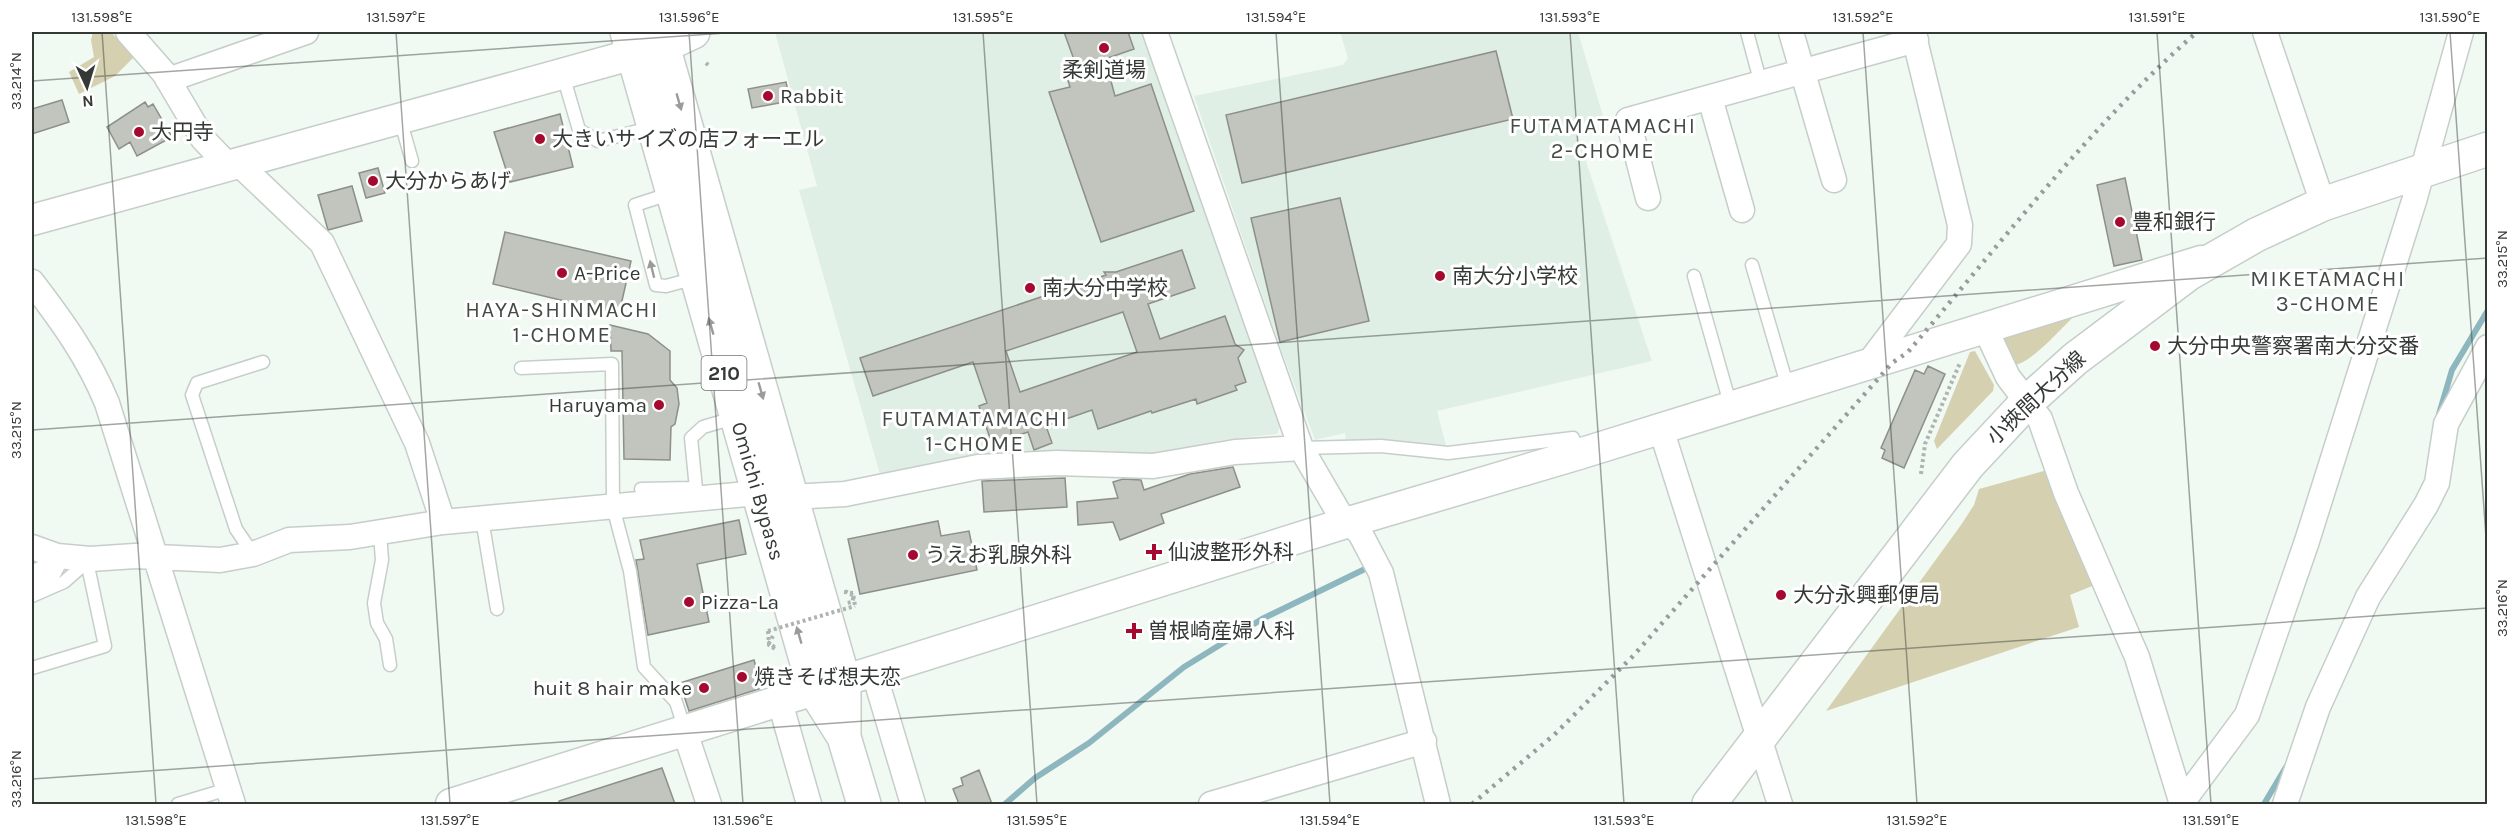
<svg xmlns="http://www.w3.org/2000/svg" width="2519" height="836" viewBox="0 0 2519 836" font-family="Karla,'Noto Sans JP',sans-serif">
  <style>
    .built { fill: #e0efe5 }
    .green { fill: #d5d1b0 }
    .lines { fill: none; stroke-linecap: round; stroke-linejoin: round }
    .stream { stroke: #8eb6be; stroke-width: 6 }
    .building { fill: #c1c5bd; stroke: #8c9089; stroke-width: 1.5; fill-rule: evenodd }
    .service-casing { stroke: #c6cec9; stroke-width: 15 }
    .minor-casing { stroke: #c6cec9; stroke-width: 27 }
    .tertiary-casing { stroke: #c6cec9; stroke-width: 33 }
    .secondary-casing { stroke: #c6cec9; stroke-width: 36 }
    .trunk-casing { stroke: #c6cec9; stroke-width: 36 }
    .path { stroke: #aeb4af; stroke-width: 4; stroke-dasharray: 3 3; stroke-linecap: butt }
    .service { stroke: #fff; stroke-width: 12 }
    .minor { stroke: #fff; stroke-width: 24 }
    .tertiary { stroke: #fff; stroke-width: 30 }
    .secondary { stroke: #fff; stroke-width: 33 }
    .trunk { stroke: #fff; stroke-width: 33 }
    .rail { stroke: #979d99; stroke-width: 4.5; stroke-dasharray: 3 6; stroke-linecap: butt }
    .path-bridge { stroke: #aeb4af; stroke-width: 4; stroke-dasharray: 3 3; stroke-linecap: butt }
    .oneway { fill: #9a9c9a }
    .ticks { fill: none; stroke: #353936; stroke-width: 1.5; stroke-opacity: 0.45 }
    .poi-dot { fill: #a5092f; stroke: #fff; stroke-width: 2 }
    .labels { text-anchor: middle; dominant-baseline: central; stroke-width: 6; stroke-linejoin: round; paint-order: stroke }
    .shield { fill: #fff; stroke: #727472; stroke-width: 1.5 }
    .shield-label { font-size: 20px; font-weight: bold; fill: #353936 }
    .poi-label { font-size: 21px; fill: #353936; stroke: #fff; text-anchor: start }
    .street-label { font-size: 21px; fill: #353936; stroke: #fff }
    .neighbourhood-label { font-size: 22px; letter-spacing: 1.5px; fill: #444b46; stroke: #fff }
    .neatline { fill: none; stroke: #353936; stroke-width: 2 }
    .ticks-label { font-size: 15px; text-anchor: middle; fill: #353936 }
  </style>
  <rect width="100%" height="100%" fill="#f1f9f3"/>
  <path class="built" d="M775,32H1144L1280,426L1277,434L1223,440L1150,456L1072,451L881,478L799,190L817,186Z
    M1340,32H1578L1603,116L1574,125L1652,361L1437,411L1447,449L1346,444L1345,433L1315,440L1279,344L1194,96L1343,65L1348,58Z"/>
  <path class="green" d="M93,32H111L134,57L115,76L79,94L69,72L94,57L91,40Z
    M2072,313L2073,317C2062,328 2029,365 2014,365L2003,343V332Z
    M1975,351L1994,385L1993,391L1937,449L1934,441L1970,352Z
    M2051,469L2097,584L2070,595L2079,627L1826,711L1961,525L1974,505L1979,489Z"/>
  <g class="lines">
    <path class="stream" d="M2439,414L2452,370L2488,310
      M1005,804L1035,778L1089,743L1184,667L1262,619L1367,568
      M2264,804L2286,767"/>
  </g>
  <path class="building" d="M1064,32H1128L1134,49L1105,59L1115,96L1151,84L1194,211L1101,242L1049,92L1070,87L1065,71L1077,68Z
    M1496,51L1513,119L1242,183L1226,115Z
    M786,82L790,101L752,108L748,89Z
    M62,100L69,122L32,134V109Z
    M145,102L148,107L153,104L172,137L137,156L130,142L119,149L107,127Z
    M560,114L573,167L510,182L494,132Z
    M378,168L385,193L366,198L359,173Z
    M2125,178L2142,260L2114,266L2097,185Z
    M352,186L362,221L328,230L318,195Z
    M1340,198L1369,321L1280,342L1251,218Z
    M505,232L631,261L619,314L493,284Z
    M1182,250L1195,288L1148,304L1160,339L1225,316L1235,344L1244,350L1238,358L1246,382L1235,386L1237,390L1197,404L1196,399L1152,413L1151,411L1098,429L1092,410L1046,426L1052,443L1034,450L1028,432L992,444L979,406L987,403L973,362L873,396L860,358L1106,275L1104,272H1116ZM1123,312L1137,352L1020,392L1006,351Z
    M610,325L648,334L670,351V380L677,388L679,404L675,424L671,427L670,460L624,459L622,351H611Z
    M1928,366L1945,374L1904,468L1882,458L1885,450L1881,448L1915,370L1924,374Z
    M1233,467L1240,487L1161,514L1164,523L1120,540L1113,522L1078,525L1077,502L1118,498L1113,482L1123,479L1141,480L1144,490L1190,474Z
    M1065,478L1067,507L984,512L982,481Z
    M739,520L746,554L697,564L709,622L648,635L636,560L644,559L640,540Z
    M938,521L941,536L969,531L977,570L860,594L848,539Z
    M754,660L762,688L689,711L680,683Z
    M662,768L675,804H559V801Z
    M979,770L992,804H959L953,789L963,785L961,778Z"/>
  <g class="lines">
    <defs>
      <path id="service" d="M1747,32L1761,84
        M563,75L579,130L598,141L654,127
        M400,119L412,161
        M672,193L635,205L656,285L666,286L696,278
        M1752,265L1788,388
        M1694,276L1731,407
        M521,368L612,364L613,507L630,571L644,667L676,702L685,730
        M1301,448L1381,446L1448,453L1573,438L1579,453
        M641,489L692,488
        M697,499L691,438L703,427L737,417
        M482,519L497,609
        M380,534L382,560L374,603L377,623L386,639L390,665
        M253,554L236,529L192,395L197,383L263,362
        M32,596L64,582L89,560
        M32,668L105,646L89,571L90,559
        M178,804L228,789"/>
      <path id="minor" d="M128,32L164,73L203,139L228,165
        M1155,32L1301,448L1339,513L1360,533L1381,573L1438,804
        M1791,32L1834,180
        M2265,32L2323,204
        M168,80L306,32
        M1710,98L1742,210
        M238,163L322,243L417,443L443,522
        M1648,198L1628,120L1916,40
        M32,282C62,321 88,357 107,403L233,804
        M1985,328L2008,377L2040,419L2066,493L2137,657L2182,804
        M1868,364L1959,244L1960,225L1913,32
        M1661,429L1780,804
        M791,497L845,494L978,467L1057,463L1153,466L1235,452L1301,448
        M32,547L57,556L90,559L135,556L220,560L253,554L289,540L350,537L443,522L758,493
        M32,578L50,570L57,556
        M874,673L913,804
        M780,702L809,804
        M685,732L709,804
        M1211,804L1424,741
        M2181,804L2247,715L2307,541L2414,201L2461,32
        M2285,804L2318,707L2368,597L2426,505L2437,483L2446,424L2488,347"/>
      <path id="tertiary" d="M32,220L634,54
        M451,804L1349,522L1579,454L2201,261"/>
      <path id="secondary" d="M1709,804L1968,465L2026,403L2075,359L2188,274L2256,235L2323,204L2488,149"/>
      <path id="trunk" d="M627,32L815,691L844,737L864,804
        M659,32L844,682V737
        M642,52L663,46L693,32"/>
    </defs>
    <use href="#service" class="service-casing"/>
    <use href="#minor" class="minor-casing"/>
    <use href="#tertiary" class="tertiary-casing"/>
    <use href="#secondary" class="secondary-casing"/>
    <use href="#trunk" class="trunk-casing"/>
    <path class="path" d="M706,63L710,67
      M1921,474L1925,444L1960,363
      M845,591L854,596L852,602L847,603
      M844,592L853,593L855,606
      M768,631L769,645L775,649
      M773,636L769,643L776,648"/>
    <use href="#service" class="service"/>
    <use href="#minor" class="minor"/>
    <use href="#tertiary" class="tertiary"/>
    <use href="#secondary" class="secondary"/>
    <use href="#trunk" class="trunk"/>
    <path class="rail" d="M1472,804L1554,735L1633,656L1892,363L1908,352C2000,244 2091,125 2197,32"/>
    <path class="path-bridge" d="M768,631L855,606"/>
  </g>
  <defs><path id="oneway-solid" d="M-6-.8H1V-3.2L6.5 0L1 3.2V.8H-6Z" transform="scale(1.5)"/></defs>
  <g class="oneway">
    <use href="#oneway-solid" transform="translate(679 102) rotate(74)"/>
    <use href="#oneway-solid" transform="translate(652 269) rotate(-104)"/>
    <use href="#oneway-solid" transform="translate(711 326) rotate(-106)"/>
    <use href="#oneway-solid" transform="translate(761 391) rotate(74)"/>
    <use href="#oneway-solid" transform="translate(799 635) rotate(-106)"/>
  </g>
  <path class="ticks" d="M102,32L156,804M396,32L450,804M689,32L743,804M983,32L1037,804M1276,32L1330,804M1570,32L1624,804M1863,32L1917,804M2157,32L2211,804M2450,32L2488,565M32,81L740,32M32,430L2488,258M32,779L2488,608"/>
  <g class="poi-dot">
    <circle cx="1104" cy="48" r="6"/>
    <circle cx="768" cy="96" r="6"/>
    <circle cx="139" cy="132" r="6"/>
    <circle cx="540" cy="139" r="6"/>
    <circle cx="373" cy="181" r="6"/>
    <circle cx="2120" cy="222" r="6"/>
    <circle cx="562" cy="273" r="6"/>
    <circle cx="1440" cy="276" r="6"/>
    <circle cx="1030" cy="288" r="6"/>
    <circle cx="2155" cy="346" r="6"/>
    <circle cx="659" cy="405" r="6"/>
    <path d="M1151 543h6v6h6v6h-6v6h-6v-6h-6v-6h6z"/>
    <circle cx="913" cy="555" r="6"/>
    <circle cx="1781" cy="595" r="6"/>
    <circle cx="689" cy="602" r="6"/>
    <path d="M1131 622h6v6h6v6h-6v6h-6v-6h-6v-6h6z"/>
    <circle cx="742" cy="677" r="6"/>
    <circle cx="704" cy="688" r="6"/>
  </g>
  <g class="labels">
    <rect class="shield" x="701.5" y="356" width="45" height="34" rx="4.5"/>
    <g class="shield-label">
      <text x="724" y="373">210</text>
    </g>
    <g class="poi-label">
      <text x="1104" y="70" text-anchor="middle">柔剣道場</text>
      <text x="780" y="96">Rabbit</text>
      <text x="151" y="132">大円寺</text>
      <text x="552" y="139">大きいサイズの店フォーエル</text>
      <text x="385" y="181">大分からあげ</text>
      <text x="2132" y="222">豊和銀行</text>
      <text x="574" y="273">A-Price</text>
      <text x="1452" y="276">南大分小学校</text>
      <text x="1042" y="288">南大分中学校</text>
      <text x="2167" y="346">大分中央警察署南大分交番</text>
      <text x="647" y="405" text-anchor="end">Haruyama</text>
      <text x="1168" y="552">仙波整形外科</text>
      <text x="925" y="555">うえお乳腺外科</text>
      <text x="1793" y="595">大分永興郵便局</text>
      <text x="701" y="602">Pizza-La</text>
      <text x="1148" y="631">曽根崎産婦人科</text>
      <text x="754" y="677">焼きそば想夫恋</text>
      <text x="692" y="688" text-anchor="end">huit 8 hair make</text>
    </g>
    <g class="street-label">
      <text transform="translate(2036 398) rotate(-43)">小挾間大分線</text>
      <text transform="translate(758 491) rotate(74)">Omichi Bypass</text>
    </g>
    <g class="neighbourhood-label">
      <text x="1603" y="126">FUTAMATAMACHI<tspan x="1603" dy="25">2-CHOME</tspan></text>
      <text x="2328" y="279">MIKETAMACHI<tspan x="2328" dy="25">3-CHOME</tspan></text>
      <text x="562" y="310">HAYA-SHINMACHI<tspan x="562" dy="25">1-CHOME</tspan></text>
      <text x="975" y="419">FUTAMATAMACHI<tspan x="975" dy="25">1-CHOME</tspan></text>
    </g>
  </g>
  <rect width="2519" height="836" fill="none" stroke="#ffffff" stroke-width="66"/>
  <g transform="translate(87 87) rotate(176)" stroke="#ffffff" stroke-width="4.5" paint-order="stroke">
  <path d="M0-4.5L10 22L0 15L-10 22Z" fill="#353936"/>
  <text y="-9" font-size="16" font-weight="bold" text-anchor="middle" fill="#353936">N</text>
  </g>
  <rect x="33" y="33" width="2453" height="770" class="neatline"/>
  <g class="ticks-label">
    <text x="102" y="22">131.598°E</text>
    <text x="396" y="22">131.597°E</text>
    <text x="689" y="22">131.596°E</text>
    <text x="983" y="22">131.595°E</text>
    <text x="1276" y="22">131.594°E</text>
    <text x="1570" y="22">131.593°E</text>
    <text x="1863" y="22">131.592°E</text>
    <text x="2157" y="22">131.591°E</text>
    <text x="2450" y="22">131.590°E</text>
    <text transform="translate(16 81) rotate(-90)" y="5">33.214°N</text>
    <text transform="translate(2502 259) rotate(-90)" y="5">33.215°N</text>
    <text transform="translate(16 430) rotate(-90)" y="5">33.215°N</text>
    <text transform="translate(2502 608) rotate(-90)" y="5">33.216°N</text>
    <text transform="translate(16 779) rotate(-90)" y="5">33.216°N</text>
    <text x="156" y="825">131.598°E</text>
    <text x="450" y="825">131.597°E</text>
    <text x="743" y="825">131.596°E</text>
    <text x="1037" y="825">131.595°E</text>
    <text x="1330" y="825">131.594°E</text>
    <text x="1624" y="825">131.593°E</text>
    <text x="1917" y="825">131.592°E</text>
    <text x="2211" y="825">131.591°E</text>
  </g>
</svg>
